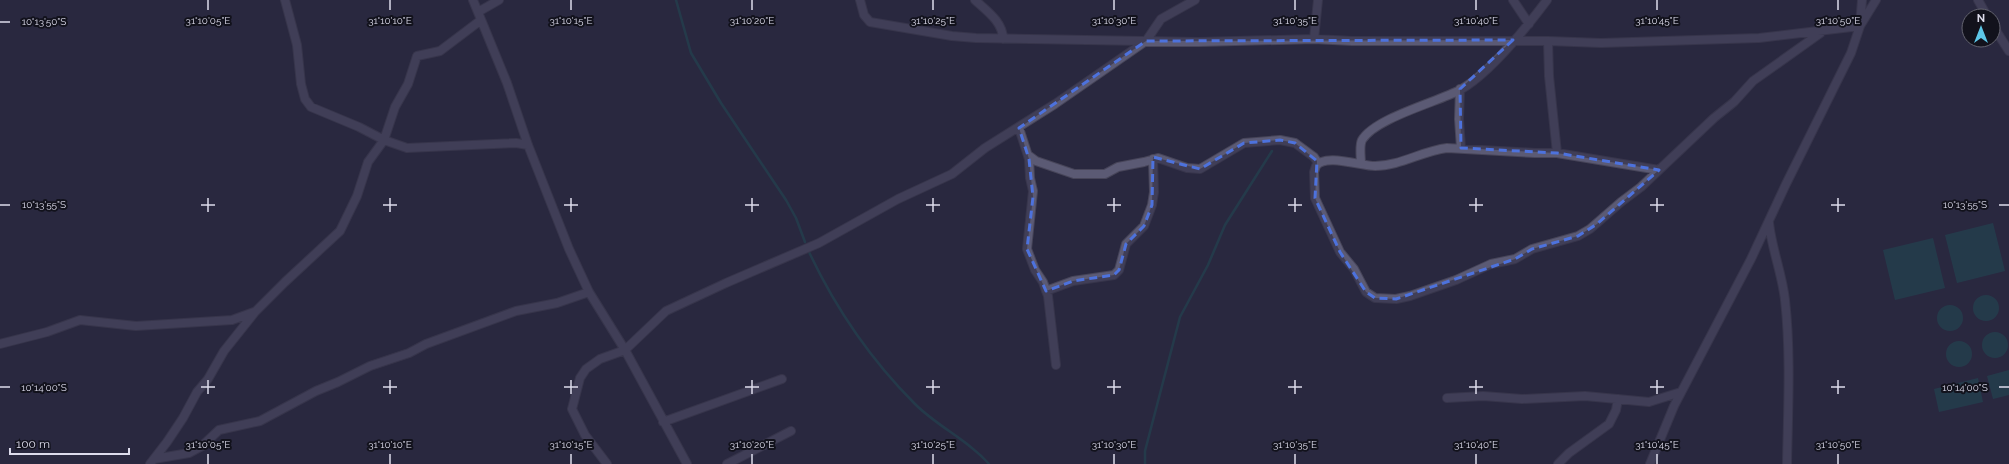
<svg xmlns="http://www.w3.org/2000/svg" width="2009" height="464" viewBox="0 0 2009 464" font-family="Raleway,sans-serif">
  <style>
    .water { fill: #1e5158 }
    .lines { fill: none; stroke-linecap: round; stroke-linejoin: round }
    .stream { stroke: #1e5158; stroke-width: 2.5 }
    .minor-casing { stroke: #474559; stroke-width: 10 }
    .minor { stroke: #5b5a74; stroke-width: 8 }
    .marked { fill: none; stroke: #4d72dd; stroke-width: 3; stroke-dasharray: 8 5; stroke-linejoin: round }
    .ticks { fill: none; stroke: #dddcec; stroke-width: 1.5 }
    .ticks-label { font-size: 10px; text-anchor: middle; fill: #dddcec; stroke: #12121c; stroke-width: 4; stroke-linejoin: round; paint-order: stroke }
  </style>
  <rect width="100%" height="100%" fill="#29283f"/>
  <path class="water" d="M1993,223L2005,271L1957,283L1945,235Z
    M1933,238L1945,288L1895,300L1883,250Z
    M1973 308a13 13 0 1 1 26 0a13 13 0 1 1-26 0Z
    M1937 318a13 13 0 1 1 26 0a13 13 0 1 1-26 0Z
    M1982 345a13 13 0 1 1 26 0a13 13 0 1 1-26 0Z
    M1946 354a13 13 0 1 1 26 0a13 13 0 1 1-26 0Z
    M2009,370V395L1993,399L1987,376Z
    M1978,378L1983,402L1939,412L1934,389Z"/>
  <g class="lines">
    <path class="stream" d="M676,0L691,53L721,103L786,200L796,218L805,242
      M809,252C835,307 872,361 915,404C938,427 968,440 989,464
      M1145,464V451L1180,317L1208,265L1225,225L1272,151"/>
    <defs>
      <path id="minor" d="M285,0L297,45L301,84L305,99L311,107L359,127L384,140L407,148L516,143L528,145
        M473,0L507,83L528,145L569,249L589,292L625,350L687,464
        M860,0L864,15L870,22L952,36L976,38L1199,42L1314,39L1352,41H1548L1601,43L1759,38L1860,26L1876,0
        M975,0C987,11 1003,22 1003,39
        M1513,0L1529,24
        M1978,0L1987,16
        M478,12L499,0
        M1993,26L2009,51
        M1314,39L1318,0
        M1548,41L1549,76L1557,153
        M1460,89L1459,119L1461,148
        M1019,128L1029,159L1030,178L1033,191L1027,249L1035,270L1043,282L1048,296L1056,365
        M1028,155L1036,161L1074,174H1105L1118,167L1144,162L1158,158L1187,168L1200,169L1244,143L1280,140L1295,143L1314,157L1318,163
        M1361,164C1361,157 1359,146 1362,140C1375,118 1437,102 1460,90C1490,73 1526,28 1547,0
        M1659,170L1557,153H1535L1447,148C1422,151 1400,166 1375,166C1361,166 1325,153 1316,166L1314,172L1315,198L1340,252L1354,269L1366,292L1375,298L1396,299L1410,296L1456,280L1491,264L1515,259L1532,249L1578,236L1590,229L1621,202L1641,187L1714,118L1734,102L1753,81L1822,32
        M1769,223C1772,250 1782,273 1785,300C1791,354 1788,409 1787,464
        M1046,291L1073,281L1114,275L1119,270L1126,244L1144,226L1152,205L1154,192L1153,159
        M0,344L47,332L80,320L136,326L232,320L254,312
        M1447,398L1483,396L1522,399L1585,396L1649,402L1681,392
        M663,422L782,379
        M154,459L189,453L202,446L219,430L260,421L316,391L338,382L370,366L409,353L426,344L516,311L557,303L589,292
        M150,464L167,442L183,418L197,392L208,379L224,351L255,312L285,282L340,231L357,196L368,162L384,140L395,107L408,84L417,56L440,51L481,20
        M607,464L585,435L572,409L580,378L586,369L600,359L625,350L666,311L726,283L819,243L898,199L952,174L985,148L1055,104L1146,41L1161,19L1195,0
        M727,464L791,431
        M1558,464L1569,453L1609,424L1616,410L1618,399
        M1650,464L1674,406L1751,259L1786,184L1851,53L1860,26L1862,0"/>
    </defs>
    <use href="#minor" class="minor-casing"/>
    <use href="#minor" class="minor"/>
  </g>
  <path d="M0 0H2009V464H0ZM1513,40L1460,89L1461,148L1557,153L1659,170L1597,224L1578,236L1532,249L1515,259L1396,299L1375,298L1366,292L1340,252L1315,198L1317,161L1295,143L1280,140L1244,143L1200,169L1153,157L1152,205L1144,226L1126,244L1119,270L1114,275L1073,281L1046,291L1027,249L1033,197L1029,159L1019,128L1146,41Z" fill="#29283f" fill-opacity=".55" fill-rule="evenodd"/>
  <path class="marked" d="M1513,40L1460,89L1461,148L1557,153L1659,170L1597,224L1578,236L1532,249L1515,259L1396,299L1375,298L1366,292L1340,252L1315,198L1317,161L1295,143L1280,140L1244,143L1200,169L1153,157L1152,205L1144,226L1126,244L1119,270L1114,275L1073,281L1046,291L1027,249L1033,197L1029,159L1019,128L1146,41Z"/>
  <path class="ticks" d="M208,0V10M390,0V10M571,0V10M752,0V10M933,0V10M1114,0V10M1295,0V10M1476,0V10M1657,0V10M1838,0V10M0,22H10M208,198V212M390,198V212M571,198V212M752,198V212M933,198V212M1114,198V212M1295,198V212M1476,198V212M1657,198V212M1838,198V212M0,205H10M201,205H215M383,205H397M564,205H578M745,205H759M926,205H940M1107,205H1121M1288,205H1302M1469,205H1483M1650,205H1664M1831,205H1845M1999,205H2009M208,380V394M390,380V394M571,380V394M752,380V394M933,380V394M1114,380V394M1295,380V394M1476,380V394M1657,380V394M1838,380V394M0,387H10M201,387H215M383,387H397M564,387H578M745,387H759M926,387H940M1107,387H1121M1288,387H1302M1469,387H1483M1650,387H1664M1831,387H1845M1999,387H2009M208,454V464M390,454V464M571,454V464M752,454V464M933,454V464M1114,454V464M1295,454V464M1476,454V464M1657,454V464M1838,454V464"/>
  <g class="ticks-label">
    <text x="208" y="24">31°10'05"E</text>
    <text x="390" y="24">31°10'10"E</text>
    <text x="571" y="24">31°10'15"E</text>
    <text x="752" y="24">31°10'20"E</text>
    <text x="933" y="24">31°10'25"E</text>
    <text x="1114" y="24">31°10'30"E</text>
    <text x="1295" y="24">31°10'35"E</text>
    <text x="1476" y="24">31°10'40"E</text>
    <text x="1657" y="24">31°10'45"E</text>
    <text x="1838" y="24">31°10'50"E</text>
    <text x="44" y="25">10°13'50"S</text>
    <text x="44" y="208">10°13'55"S</text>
    <text x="1965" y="208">10°13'55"S</text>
    <text x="44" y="391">10°14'00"S</text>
    <text x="1965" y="391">10°14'00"S</text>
    <text x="208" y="448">31°10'05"E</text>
    <text x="390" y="448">31°10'10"E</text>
    <text x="571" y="448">31°10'15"E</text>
    <text x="752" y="448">31°10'20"E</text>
    <text x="933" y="448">31°10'25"E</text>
    <text x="1114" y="448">31°10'30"E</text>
    <text x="1295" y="448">31°10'35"E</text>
    <text x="1476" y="448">31°10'40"E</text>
    <text x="1657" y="448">31°10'45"E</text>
    <text x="1838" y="448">31°10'50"E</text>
  </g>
  <g transform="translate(1981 28)"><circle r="19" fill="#12121c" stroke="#63636f"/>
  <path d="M0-3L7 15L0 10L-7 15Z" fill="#5dc7e8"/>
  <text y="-6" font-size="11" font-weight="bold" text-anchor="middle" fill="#dddcec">N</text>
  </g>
  <path d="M10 448v6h119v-6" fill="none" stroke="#dddcec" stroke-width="2"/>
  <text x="16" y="448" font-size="12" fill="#dddcec" stroke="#12121c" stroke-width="3" paint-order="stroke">100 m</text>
</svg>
